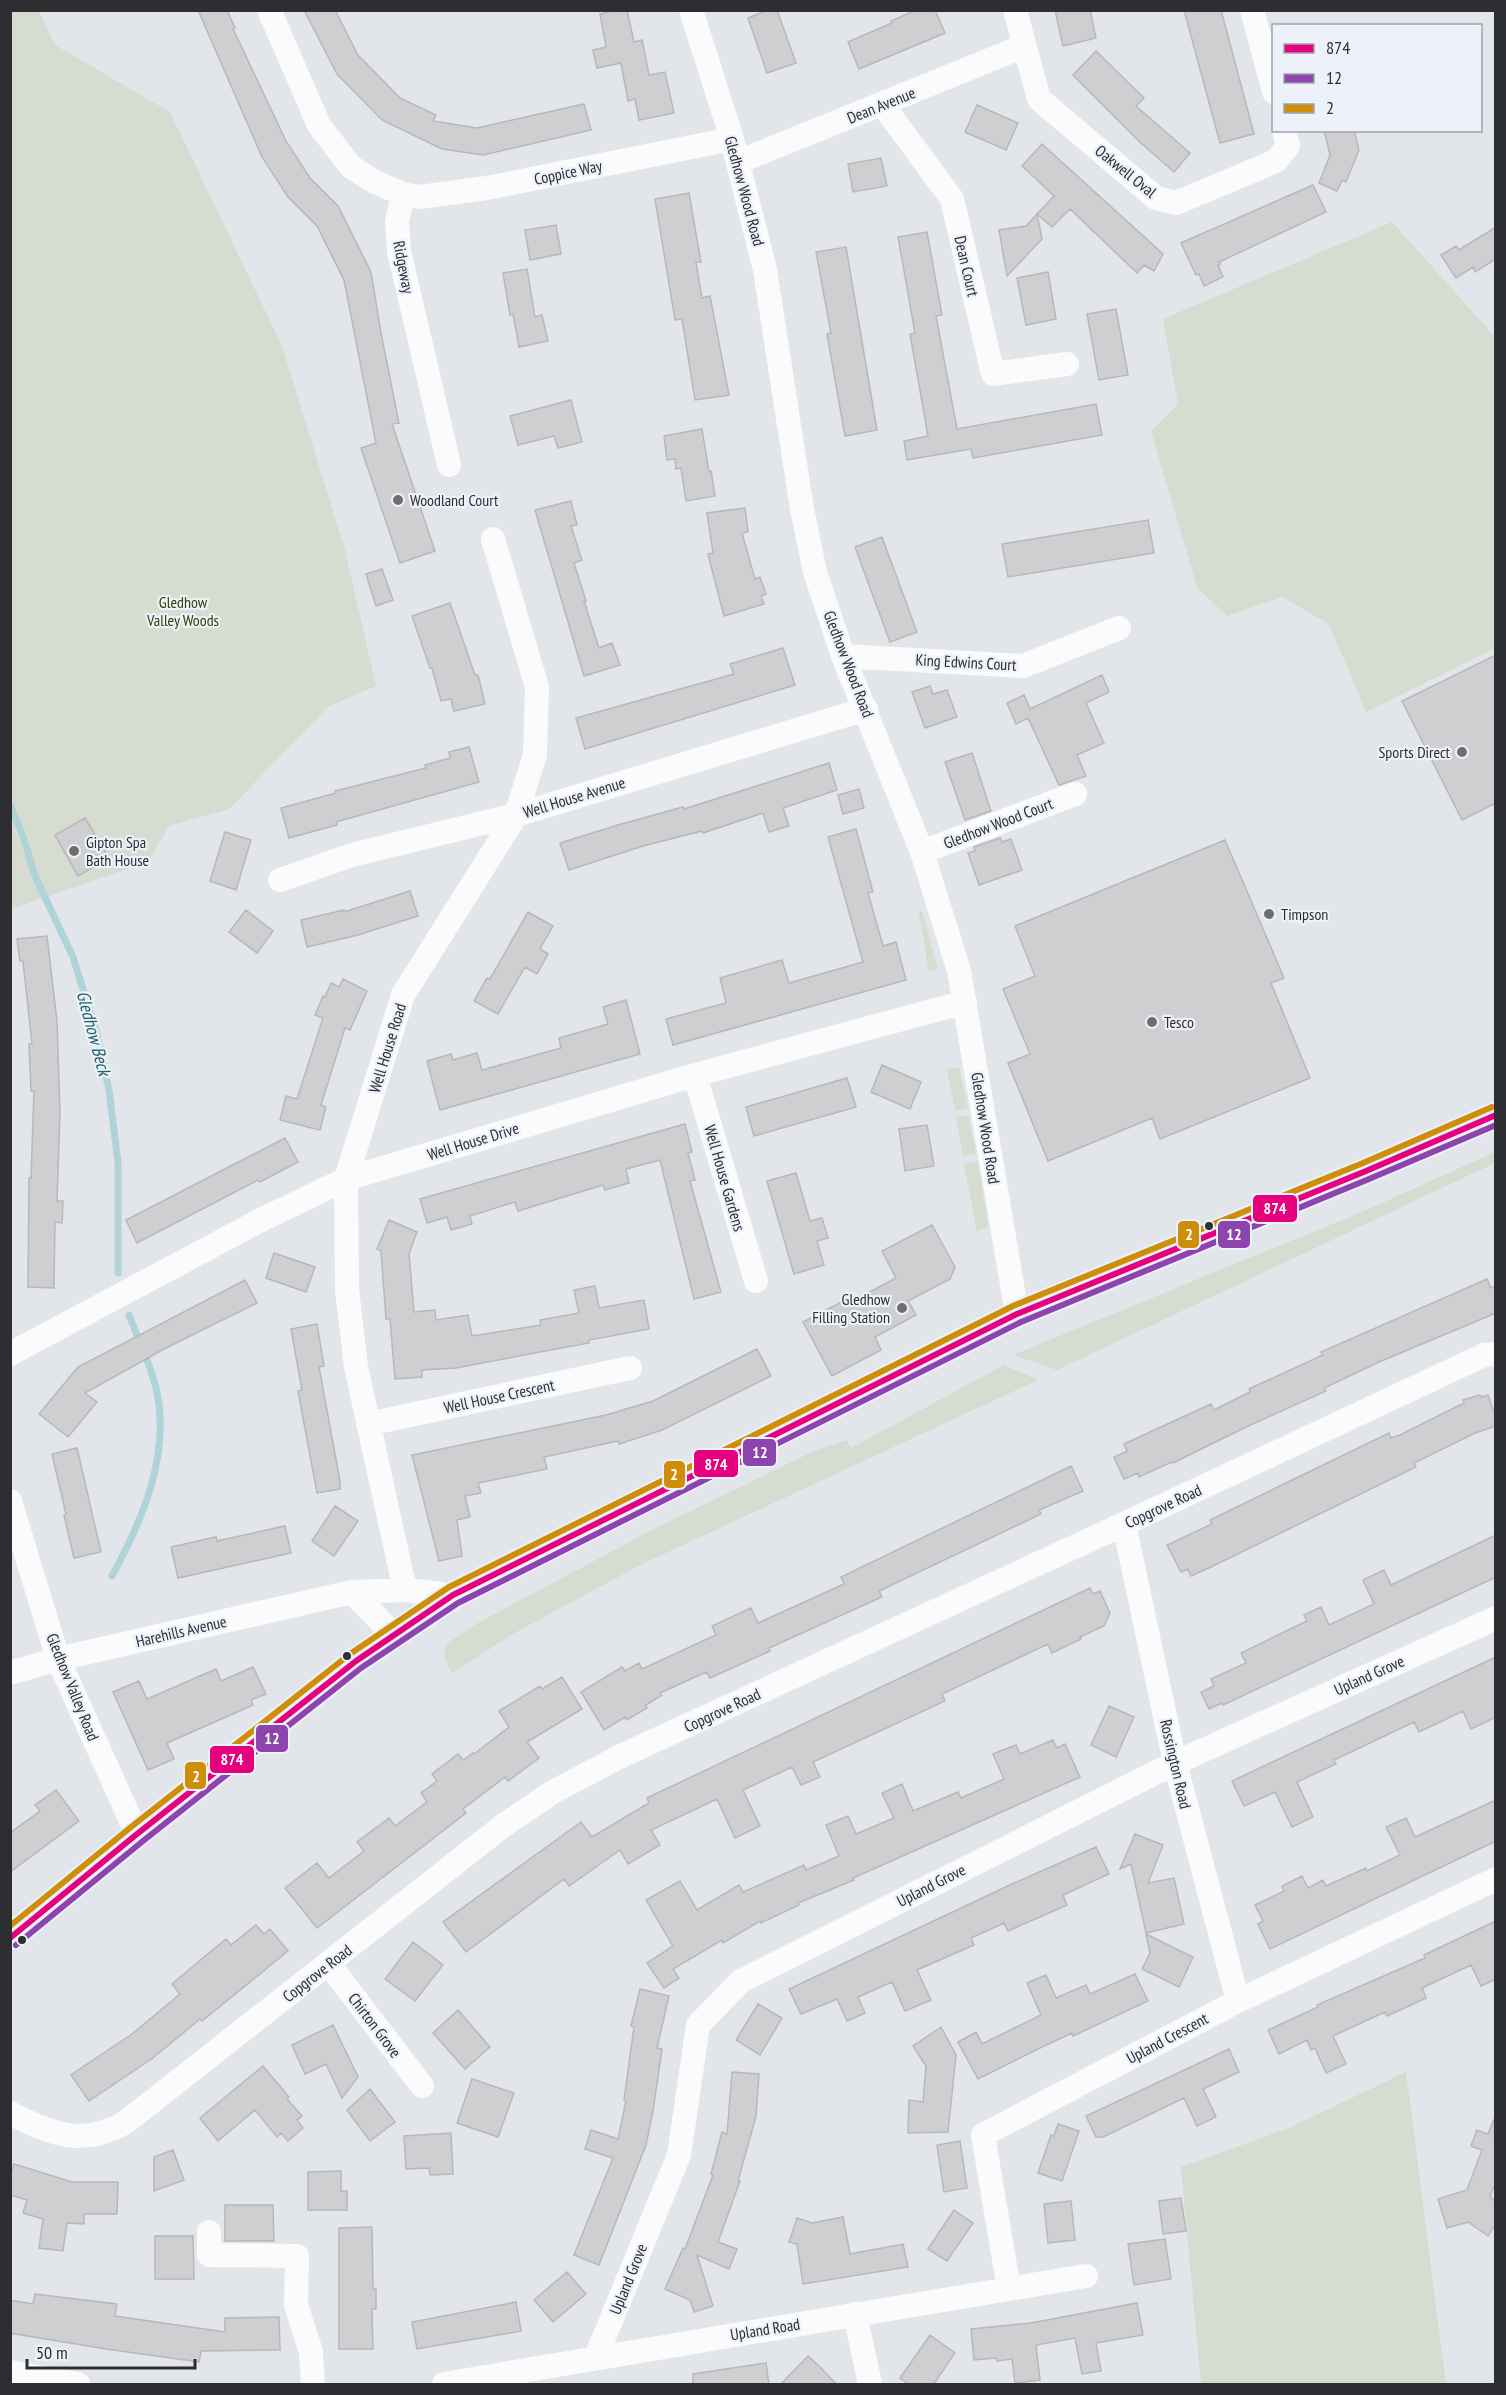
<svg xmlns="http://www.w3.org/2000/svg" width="1506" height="2395" viewBox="0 0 1506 2395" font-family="'PT Sans Narrow',sans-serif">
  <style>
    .green { fill: #d6dcd0 }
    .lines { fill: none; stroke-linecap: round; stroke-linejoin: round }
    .stream { stroke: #b0d3d7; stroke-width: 7 }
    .building { fill: #cfced0; stroke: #b8b7b9; stroke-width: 1.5 }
    .minor { stroke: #fbfbfc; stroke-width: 24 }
    .bus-1-casing { stroke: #ecf1fa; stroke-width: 10 }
    .bus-2-casing { stroke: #ecf1fa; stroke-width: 10 }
    .bus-3-casing { stroke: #ecf1fa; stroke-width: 10 }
    .bus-1 { stroke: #e5007d; stroke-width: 6 }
    .bus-2 { stroke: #8e44ad; stroke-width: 6 }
    .bus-3 { stroke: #ce8e0a; stroke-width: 6 }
    .poi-dot { fill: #6c6e72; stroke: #ecf1fa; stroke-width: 2 }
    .bus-dot { fill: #2c2e31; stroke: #ecf1fa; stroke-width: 2 }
    .labels { text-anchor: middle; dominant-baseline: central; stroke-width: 4.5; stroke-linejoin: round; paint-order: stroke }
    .street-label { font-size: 16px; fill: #2c2e31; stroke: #ecf1fa }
    .poi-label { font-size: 16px; fill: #2c2e31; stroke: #ecf1fa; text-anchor: start }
    .park-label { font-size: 16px; fill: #324004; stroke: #ecf1fa }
    .water-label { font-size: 18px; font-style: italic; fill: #216267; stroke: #ecf1fa }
    .line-badge { stroke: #ecf1fa; stroke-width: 2 }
    .badge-label { font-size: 16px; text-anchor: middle; font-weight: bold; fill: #fff }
  </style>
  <rect width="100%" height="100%" fill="#e2e5ea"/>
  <path class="green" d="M10,11H39L55,45L170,112L282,346L345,550L376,686L329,706L229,809L169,826L148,862L11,909Z
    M1392,222L1495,337V648L1366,712L1329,624L1282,597L1227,616L1197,587L1151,431L1178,404L1163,319Z
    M922,911L938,969L929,972L919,912Z
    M959,1068L968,1108L955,1111L947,1069Z
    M968,1115L976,1153L963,1156L956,1117Z
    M1495,1152V1163L1057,1370L1013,1355L1364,1211Z
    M978,1161L988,1226L977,1232L964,1164Z
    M1004,1365L1038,1380L640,1565L511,1635L452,1673L444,1657L445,1649L449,1642L478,1623L648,1532L814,1451L847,1440L851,1448Z
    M1406,2072L1446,2384H1201L1181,2167L1289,2128Z"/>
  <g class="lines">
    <path class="stream" d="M10,805L23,836L35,876L73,957L96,1031L109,1090L118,1163V1273
      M112,1576C142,1521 170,1456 157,1392C152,1367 138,1339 129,1315"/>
  </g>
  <path class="building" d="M198,10H227L235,28L233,29L286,141L310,178L338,206L371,272L381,333L399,423L392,424L435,551L400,563L361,448L376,443L344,280L317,226L288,197L262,157Z
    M304,10H335L358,55L400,98L436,115L433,121L477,128L584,104L591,130L483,155L442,149L382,120L337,74Z
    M617,10H627L634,42L642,40L649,75L665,72L674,113L639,120L635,99L628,101L621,63L597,68L593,50L606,47L600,14Z
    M768,10H777L796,63L767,73L748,18Z
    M916,10H935L945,33L859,69L848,42L892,23L891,21Z
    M1055,10H1090L1096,38L1063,46Z
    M1184,10H1221L1254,134L1220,143Z
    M1096,51L1144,98L1136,106L1190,153L1174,172L1142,144L1073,75Z
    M977,105L1018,123L1006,150L965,132Z
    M1324,130H1354L1359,150L1346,182L1342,180L1337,191L1319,183L1330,155Z
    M1042,144L1163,254L1154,271L1144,265L1137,273L1070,209L1052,227L1037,214L1042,239L1007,276L999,230L1026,226L1054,196L1022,166Z
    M881,158L887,186L853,192L848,164Z
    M1313,185L1326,212L1219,262L1220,264L1218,265L1223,277L1204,286L1199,274L1196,275L1181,243Z
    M689,193L701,262H696L702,298L710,296L729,395L695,400L682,319L675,320L655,199Z
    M556,225L561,254L530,260L525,230Z
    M1496,227V259L1475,272L1473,267L1456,278L1441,255L1456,246L1459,250Z
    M927,232L942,315L936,316L957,429L1096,404L1102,435L973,458L971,449L907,460L904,441L928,436L910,334L915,333L898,237Z
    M846,247L877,430L845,436L827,334L831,333L816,252Z
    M527,269L535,317L542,315L548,341L519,347L513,314L510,315L503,273Z
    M1048,272L1056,319L1026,325L1017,278Z
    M1116,309L1128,375L1099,380L1087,314Z
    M571,400L582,442L558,448L554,436L518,445L510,416Z
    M702,429L709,472L711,471L715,496L686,501L681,468L676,469L675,459L667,460L664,436Z
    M571,501L577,525L571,526L582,560L574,563L586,601H584L599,648L612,643L620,665L584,676L535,510Z
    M745,508L748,532L742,533L755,579L760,577L766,594L761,596L764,604L724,616L708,554L713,553L707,513Z
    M1148,520L1154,553L1008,577L1002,544Z
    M882,537L917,632L890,642L855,547Z
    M382,569L393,600L376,606L366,574Z
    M450,603L475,675H478L485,704L454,711L451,699L441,701L432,668H430L412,616Z
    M783,648L795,685L585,749L576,718L734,674L730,664Z
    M1496,655V803L1462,820L1402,701Z
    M1102,675L1109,692L1086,703L1104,743L1077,755L1086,776L1059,785L1028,718L1016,724L1007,703L1024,695L1030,709Z
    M930,686L933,694L947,690L957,717L925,728L912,692Z
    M469,747L479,782L336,822L337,825L289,838L281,808L336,793L335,791L426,768L425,765L450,758L449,752Z
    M972,753L991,811L965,820L945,762Z
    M829,763L837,790L783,808L789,826L769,832L763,813L703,833L702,831L643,846L569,870L560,843L618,825L683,807L684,809Z
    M859,789L864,808L843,814L838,795Z
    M85,818L109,858L78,876L55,835Z
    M856,829L873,892L868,893L883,946L896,942L906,980L673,1045L666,1019L726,1003L720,978L782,960L789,983L863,962L828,837Z
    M225,832L251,840L236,890L210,881Z
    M1000,838L1002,842L1011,839L1022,870L979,885L968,853L975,851L974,847Z
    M1225,840L1284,978L1271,983L1310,1078L1160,1139L1152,1118L1048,1161L1008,1063L1030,1054L1003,989L1035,976L1015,926Z
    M410,891L418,916L358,935L307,947L301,920L344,910V912Z
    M246,910L273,931L257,953L229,932Z
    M528,912L553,926L540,949L548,954L537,974L525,967L498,1014L474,1001L487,978L490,979Z
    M47,936L57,1021L60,1113L57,1201H63L62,1223L55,1222L54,1288L28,1287L29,1178H31L34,1091H31L29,1044H32L23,961H20L17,939Z
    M343,979L367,991L350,1030L345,1028L321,1105L326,1107L320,1130L280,1120L286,1096L297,1099L323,1018L315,1015L323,996L325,997L331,983L339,987Z
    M626,1000L640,1054L440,1110L427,1061L451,1054L453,1060L477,1053L482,1070L561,1048L559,1038L608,1024L603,1007Z
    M882,1065L921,1082L910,1109L871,1092Z
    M847,1078L856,1107L754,1136L746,1107Z
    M685,1124L692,1152L688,1153L695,1180L690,1181L721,1292L694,1299L660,1160L626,1169L629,1183L605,1190L603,1185L518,1211L515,1202L470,1216L472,1224L451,1230L447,1217L427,1223L420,1199Z
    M927,1125L934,1166L905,1171L899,1129Z
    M285,1138L298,1162L260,1182L258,1180L137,1243L126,1220Z
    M796,1173L810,1221L822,1218L828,1238L817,1241L824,1265L794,1274L767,1181Z
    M389,1220L417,1232L409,1254L414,1312L435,1310L436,1320L468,1315L472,1336L541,1325L540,1320L579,1313L574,1290L595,1286L599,1308L644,1300L649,1329L589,1340V1343L524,1355L456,1368L422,1370V1377L395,1379L390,1319H386L381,1251L377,1249Z
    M932,1225L955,1267L950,1279L908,1301L916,1315L875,1337L881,1350L832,1376L803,1322L853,1296L855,1300L896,1278L882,1251Z
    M274,1253L315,1267L306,1292L266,1278Z
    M1487,1279L1491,1288L1496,1286V1313L1379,1362L1324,1388L1326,1391L1246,1427L1173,1463L1172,1462L1139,1477L1138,1473L1124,1479L1114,1457L1127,1451L1124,1444L1211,1404L1214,1410L1250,1392L1249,1389L1323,1355L1321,1352Z
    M245,1280L257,1303L164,1349L85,1393L97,1402L68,1437L39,1414L78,1367Z
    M317,1324L324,1366L319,1367L340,1481V1489L317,1493L298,1391L302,1390L291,1329Z
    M757,1349L771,1376L662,1430L619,1444L618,1441L544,1457L547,1469L478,1483L481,1493L465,1496L470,1517L457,1520L462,1556L439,1561L412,1455L606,1415L653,1401Z
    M1480,1395L1481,1397L1488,1395L1496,1419V1426L1475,1433L1414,1463L1416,1467L1213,1566L1191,1576L1188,1569L1181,1572L1167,1545L1212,1524L1210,1520L1286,1483L1389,1433L1391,1438L1400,1435L1464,1403L1463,1400Z
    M77,1448L101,1552L74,1558L64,1515L66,1514L52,1454Z
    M1071,1466L1083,1491L1039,1510L1041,1514L879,1591L882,1597L769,1648L770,1651L710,1678L706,1672L660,1693L662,1695L646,1705L647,1708L627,1720L625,1717L604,1730L581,1692L622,1667L625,1671L639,1663L642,1669L716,1635L712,1626L751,1608L758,1623L800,1604L844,1584L841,1577Z
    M335,1506L358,1521L334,1556L312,1541Z
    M285,1526L291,1553L178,1578L171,1547L216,1537L217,1541Z
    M1496,1535V1577L1223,1705L1222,1703L1209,1709L1201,1692L1214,1686L1211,1679L1246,1663L1241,1653L1307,1621L1304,1615L1321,1607L1329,1625L1374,1604L1363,1580L1384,1570L1391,1585Z
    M1090,1588L1093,1594L1100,1591L1110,1613L1104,1626L1080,1637L1081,1639L1052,1653L1048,1644L942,1694L945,1701L813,1762L820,1777L801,1785L792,1767L743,1790L760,1826L735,1838L717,1799L651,1830L660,1845L628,1864L620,1850L569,1886L564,1879L466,1952L443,1922L581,1822L592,1837L649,1803L647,1798Z
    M1496,1657V1717L1471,1729L1463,1711L1419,1732L1414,1722L1334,1760L1336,1764L1297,1782L1313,1817L1292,1827L1275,1792L1244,1806L1232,1781Z
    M253,1667L266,1694L251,1700L253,1705L167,1743L174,1759L148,1770L113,1692L139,1681L147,1699L216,1669L221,1681Z
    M562,1677L582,1709L527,1742L539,1758L508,1781L505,1777L463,1809L466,1813L317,1928L285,1888L317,1863L329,1878L364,1851L357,1842L389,1818L395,1826L427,1802L421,1793L437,1781L432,1774L458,1754L463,1760L473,1753L474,1754L509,1727L499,1711L540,1686L542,1689Z
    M1109,1706L1134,1717L1116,1757L1091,1745Z
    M1053,1740L1057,1748L1065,1744L1080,1777L853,1878L854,1880L798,1903L799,1905L761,1923L760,1921L723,1943L722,1940L673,1969L679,1978L664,1988L647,1963L673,1946L646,1900L680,1881L697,1910L739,1885L743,1892L804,1865L806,1870L839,1856L826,1825L848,1816L856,1834L894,1818L882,1793L902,1784L913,1811L958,1792L961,1798L1004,1779L993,1754L1016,1745L1020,1754Z
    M56,1790L79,1821L10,1872V1833L40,1811L35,1805Z
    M1496,1800V1841L1270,1949L1258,1924L1263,1921L1255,1905L1284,1891L1282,1886L1302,1876L1308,1888L1323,1880L1326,1886L1366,1868L1367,1871L1400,1855L1386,1827L1406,1818L1415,1837Z
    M1135,1834L1163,1845L1148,1883L1174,1878L1184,1924L1146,1933L1131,1864L1120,1869Z
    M1096,1847L1109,1874L1063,1895L1067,1905L1008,1931L1004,1923L971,1938L974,1945L917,1970L931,2000L905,2011L892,1982L858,1997L865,2013L847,2021L837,1999L801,2014L789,1989L1012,1884Z
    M1496,1921V1979L1481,1986L1471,1965L1422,1988L1426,1998L1387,2016L1385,2012L1333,2036L1346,2064L1326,2073L1315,2048L1311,2050L1307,2040L1279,2054L1268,2030L1318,2007L1317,2005L1425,1958L1424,1955Z
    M256,1925L264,1934L270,1929L288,1951L202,2021L200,2019L153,2058L89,2101L71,2075L132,2034L180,1994L172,1984L204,1957L226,1939L231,1945Z
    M1146,1934L1193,1957L1179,1987L1142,1969L1150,1953Z
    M413,1942L443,1965L415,2001L385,1979Z
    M1135,1974L1148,2001L1073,2036L1072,2033L1042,2047L978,2079L958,2042L976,2032L982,2044L1041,2015L1027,1983L1046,1975L1056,1998L1086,1985L1090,1994Z
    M640,1989L669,1996L657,2048L662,2049L653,2111L646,2145L599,2265L574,2255L613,2158L585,2149L591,2130L618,2139L626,2101L624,2100L634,2027L631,2026Z
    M758,2004L782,2018L760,2055L736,2040Z
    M458,2010L490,2047L465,2069L433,2033Z
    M333,2025L358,2077L342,2098L326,2064L305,2074L292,2045Z
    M941,2027L956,2055L948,2132L908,2133L909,2100L923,2102L926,2066L913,2046Z
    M1229,2049L1239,2072L1203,2089L1216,2117L1197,2126L1184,2098L1103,2137H1096L1086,2116Z
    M263,2066L289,2097L287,2099L302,2116L297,2120L303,2128L288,2141L281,2133L277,2137L255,2110L218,2141L200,2118Z
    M732,2072L759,2074L756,2116L738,2181H740L718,2242L737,2249L729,2269L697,2255L713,2306L694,2312L690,2300L665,2289L683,2248L685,2249L713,2175L711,2174L722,2132L727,2134Z
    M472,2079L514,2093L498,2137L457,2123Z
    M370,2089L395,2122L370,2141L347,2110Z
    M1494,2119L1496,2181L1490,2197L1496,2201V2224L1488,2236L1468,2222L1447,2228L1438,2199L1467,2190L1482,2150L1471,2146L1477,2130L1488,2134Z
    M1058,2124L1079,2131L1062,2181L1038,2173L1051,2135L1054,2136Z
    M451,2133L453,2174L430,2175L429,2168L406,2169L404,2136Z
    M960,2141L967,2188L944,2192L937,2145Z
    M173,2150L184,2180L154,2191V2157Z
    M14,2164L72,2182H118L117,2214H84V2224L67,2223L63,2251L39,2248L43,2219L23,2213L27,2200L10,2195V2176Z
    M341,2171V2191H347V2210H308V2172Z
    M1181,2198L1186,2231L1163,2234L1159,2201Z
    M1071,2201L1075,2240L1048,2243L1044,2204Z
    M225,2205H273L274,2241H225Z
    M954,2210L973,2223L947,2261L928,2249Z
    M843,2217L850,2254L903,2244L908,2267L803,2284L797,2244L789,2242L797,2218L812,2223Z
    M372,2227L373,2289H376V2309H372L373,2349H339V2228Z
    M155,2236H193L194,2279H155Z
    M1165,2239L1171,2279L1134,2285L1128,2244Z
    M567,2272L586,2294L553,2322L534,2300Z
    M35,2294L117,2304L115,2316L225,2332V2318L279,2317L280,2350L201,2351L199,2362L106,2349L10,2333V2300L33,2304Z
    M516,2302L521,2331L417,2349L412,2322Z
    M1137,2303L1143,2335L1096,2343L1101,2371L1082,2374L1075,2338L1036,2345L1040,2380L1015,2383L1012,2359L997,2361L996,2358L974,2360L971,2329L1031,2323Z
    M930,2335L955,2353L933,2385H910L900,2378Z
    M808,2356L821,2368L837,2385H780Z
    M766,2363L769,2385H693V2374Z"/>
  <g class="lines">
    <path class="minor" d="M269,10L319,125L351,167L375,182L403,194L420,197L487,188L732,139
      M691,10L732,139L765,270L802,509L815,572L843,656L922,852L959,971L1017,1314
      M1015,10L1039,99L1156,198L1176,203L1276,161L1288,146L1284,130
      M1252,10L1274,92
      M882,104L952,199L993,374L1067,364
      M738,162L1024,46
      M403,194L397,222L399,251L449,465
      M843,656L1023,666L1119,628
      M922,852L1075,794
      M280,880L352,855L516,815L866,709
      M695,1075L756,1281
      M10,1354L257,1222L346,1179L695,1075L965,1002
      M368,1424L630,1368
      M10,1501L58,1659L137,1834
      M1124,1524L1175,1763L1238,2001
      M405,1590L356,1367L347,1289L346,1179L403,995L516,815L535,755L537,687L493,539
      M352,1592L394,1635
      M10,1673L58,1659L352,1592L405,1590L453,1595
      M10,1938L137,1834L356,1661L453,1595L1017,1314L1366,1171L1496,1115
      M328,1963L422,2086
      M10,2113C52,2135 84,2147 126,2122L504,1825L553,1792L619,1757L1124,1524L1484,1355L1496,1354
      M209,2232V2255L297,2256L296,2305L311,2352L313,2384
      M1009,2289L983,2135L1238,2001L1496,1879
      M855,2314L870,2384
      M596,2357L679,2155L698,2025L741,1981L1175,1763L1496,1618
      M10,2372L78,2384
      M444,2384L1086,2276"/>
    <defs>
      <path id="bus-1" d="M10,1938L137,1834L356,1661L453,1595L1017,1314L1366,1171L1496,1115"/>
      <path id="bus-2" d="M16,1945L143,1841L361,1668L458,1603L1021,1322L1369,1179L1496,1125"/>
      <path id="bus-3" d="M10,1926L131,1827L350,1654L449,1587L1013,1306L1363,1163L1492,1107"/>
    </defs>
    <use href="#bus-1" class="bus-1-casing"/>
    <use href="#bus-2" class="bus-2-casing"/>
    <use href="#bus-3" class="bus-3-casing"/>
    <use href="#bus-1" class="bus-1"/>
    <use href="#bus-2" class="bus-2"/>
    <use href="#bus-3" class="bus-3"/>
  </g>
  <g class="poi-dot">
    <circle cx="398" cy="500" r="6"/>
    <circle cx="1462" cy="752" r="6"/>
    <circle cx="74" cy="851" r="6"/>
    <circle cx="1269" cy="914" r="6"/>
    <circle cx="1152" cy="1022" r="6"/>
    <circle cx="902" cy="1308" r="6"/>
  </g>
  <g class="bus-dot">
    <circle cx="1209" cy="1226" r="5"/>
    <circle cx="347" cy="1656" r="5"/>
    <circle cx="22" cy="1940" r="5"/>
  </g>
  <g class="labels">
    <g class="street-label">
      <text transform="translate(881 105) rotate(-22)">Dean Avenue</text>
      <text transform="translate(1126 171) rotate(39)">Oakwell Oval</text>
      <text transform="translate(568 172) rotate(-12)">Coppice Way</text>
      <text transform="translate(745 191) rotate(75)">Gledhow Wood Road</text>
      <text transform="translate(967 266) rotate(77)">Dean Court</text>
      <text transform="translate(404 267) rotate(79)">Ridgeway</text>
      <text transform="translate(966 662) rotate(3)">King Edwins Court</text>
      <text transform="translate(849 664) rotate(69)">Gledhow Wood Road</text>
      <text transform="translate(574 797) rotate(-17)">Well House Avenue</text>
      <text transform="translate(998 823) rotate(-21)">Gledhow Wood Court</text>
      <text transform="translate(387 1048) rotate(-73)">Well House Road</text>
      <text transform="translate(986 1128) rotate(81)">Gledhow Wood Road</text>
      <text transform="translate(473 1141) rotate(-17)">Well House Drive</text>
      <text transform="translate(725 1178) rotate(74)">Well House Gardens</text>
      <text transform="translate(499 1396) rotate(-12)">Well House Crescent</text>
      <text transform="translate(1163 1506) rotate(-25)">Copgrove Road</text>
      <text transform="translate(181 1631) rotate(-13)">Harehills Avenue</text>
      <text transform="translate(1369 1675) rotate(-24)">Upland Grove</text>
      <text transform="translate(73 1687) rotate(68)">Gledhow Valley Road</text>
      <text transform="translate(722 1710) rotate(-25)">Copgrove Road</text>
      <text transform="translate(1176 1764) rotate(77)">Rossington Road</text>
      <text transform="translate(931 1885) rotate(-27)">Upland Grove</text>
      <text transform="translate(317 1973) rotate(-38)">Copgrove Road</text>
      <text transform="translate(375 2025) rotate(53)">Chirton Grove</text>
      <text transform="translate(1167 2038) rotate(-28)">Upland Crescent</text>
      <text transform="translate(628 2279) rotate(-68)">Upland Grove</text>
      <text transform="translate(765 2329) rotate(-9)">Upland Road</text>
    </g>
    <g class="poi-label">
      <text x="410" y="500">Woodland Court</text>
      <text x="1450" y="752" text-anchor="end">Sports Direct</text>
      <text x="86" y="842">Gipton Spa<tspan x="86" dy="18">Bath House</tspan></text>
      <text x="1281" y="914">Timpson</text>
      <text x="1164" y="1022">Tesco</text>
      <text x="890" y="1299" text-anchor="end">Gledhow<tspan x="890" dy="18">Filling Station</tspan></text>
    </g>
    <g class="park-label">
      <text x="183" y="602">Gledhow<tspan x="183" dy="18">Valley Woods</tspan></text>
    </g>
    <g class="water-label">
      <text transform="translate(94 1033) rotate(75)">Gledhow Beck</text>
    </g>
  </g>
  <g class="line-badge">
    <rect x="1252" y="1194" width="46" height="29" rx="6" fill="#e5007d"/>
    <rect x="1177" y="1220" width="23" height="29" rx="6" fill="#ce8e0a"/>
    <rect x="1217" y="1220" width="34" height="29" rx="6" fill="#8e44ad"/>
    <rect x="742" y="1438" width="35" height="29" rx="6" fill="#8e44ad"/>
    <rect x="693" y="1449" width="46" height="29" rx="6" fill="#e5007d"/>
    <rect x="663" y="1460" width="23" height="29" rx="6" fill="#ce8e0a"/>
    <rect x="255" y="1724" width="34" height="29" rx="6" fill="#8e44ad"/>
    <rect x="209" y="1745" width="46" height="29" rx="6" fill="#e5007d"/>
    <rect x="184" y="1761" width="23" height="29" rx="6" fill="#ce8e0a"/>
  </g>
  <g class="badge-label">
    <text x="1275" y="1214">874</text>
    <text x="1189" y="1240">2</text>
    <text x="1234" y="1240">12</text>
    <text x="760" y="1458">12</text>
    <text x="716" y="1470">874</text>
    <text x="674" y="1480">2</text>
    <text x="272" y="1744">12</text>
    <text x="232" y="1765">874</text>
    <text x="196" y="1782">2</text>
  </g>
  <rect width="1506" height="2395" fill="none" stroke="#2c2e31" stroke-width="24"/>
  <rect x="1272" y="24" width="210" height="108" fill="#ecf1fa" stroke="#9fa3aa" stroke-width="1.5"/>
  <rect x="1284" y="44" width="30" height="9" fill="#e5007d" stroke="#9fa3aa" stroke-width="1.5"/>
  <text x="1326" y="54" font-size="18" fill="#2c2e31">874</text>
  <rect x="1284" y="74" width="30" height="9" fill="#8e44ad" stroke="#9fa3aa" stroke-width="1.5"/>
  <text x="1326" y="84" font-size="18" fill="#2c2e31">12</text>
  <rect x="1284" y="104" width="30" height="9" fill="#ce8e0a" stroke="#9fa3aa" stroke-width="1.5"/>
  <text x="1326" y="114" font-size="18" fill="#2c2e31">2</text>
  <path d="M27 2359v9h168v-9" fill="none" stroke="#2c2e31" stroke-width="3"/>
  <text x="36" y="2359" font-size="18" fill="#2c2e31" stroke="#ecf1fa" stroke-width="4.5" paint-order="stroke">50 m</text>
</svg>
